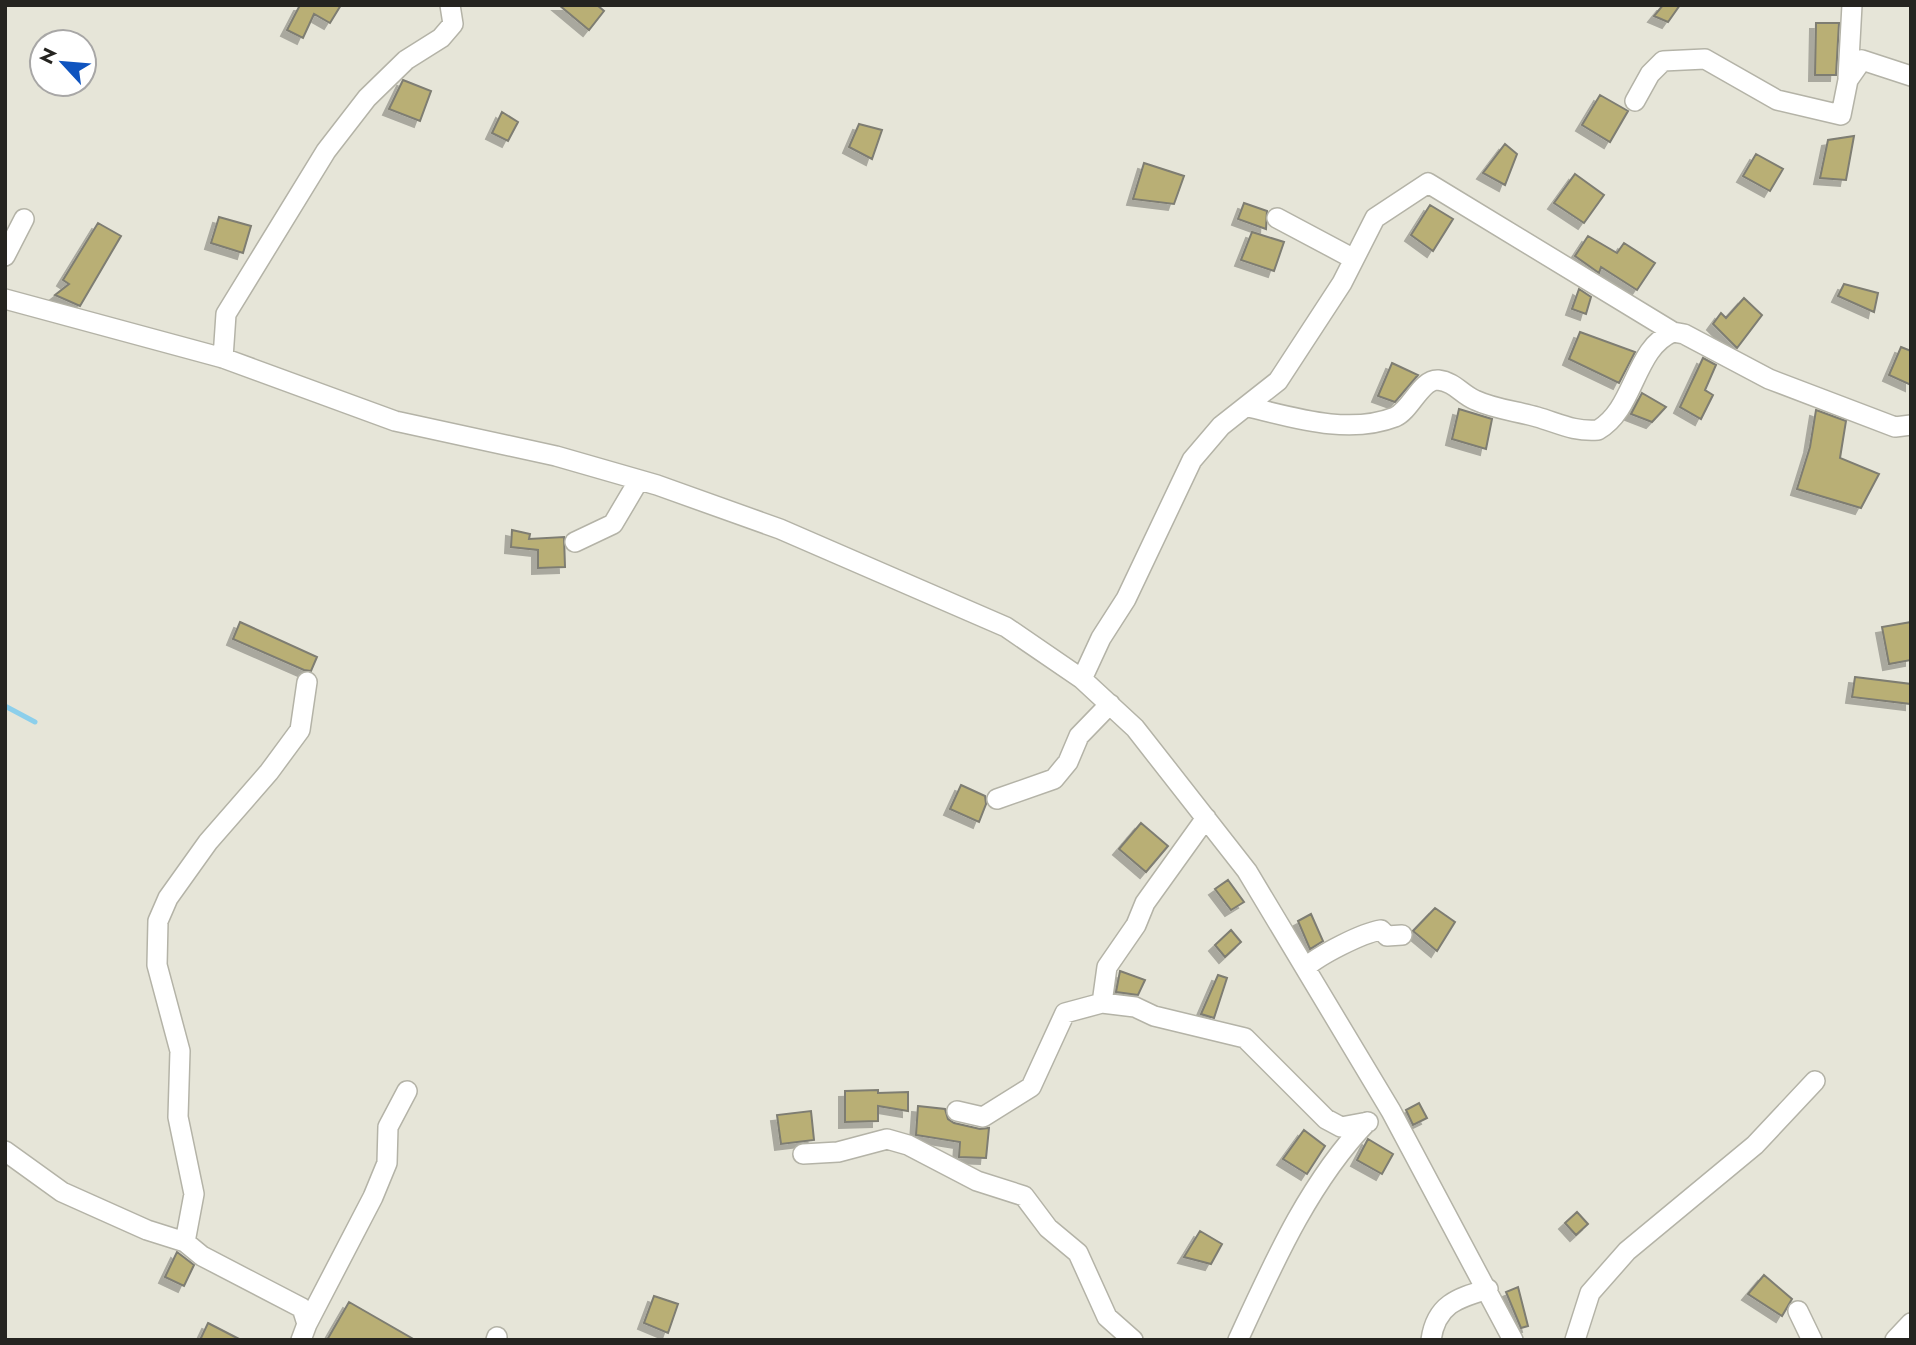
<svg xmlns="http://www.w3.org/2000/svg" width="1916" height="1345" viewBox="0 0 1916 1345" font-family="Jost,sans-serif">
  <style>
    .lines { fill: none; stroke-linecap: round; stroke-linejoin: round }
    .stream { stroke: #8ccfeb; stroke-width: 5 }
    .building { fill: #b9af74; stroke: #7e7d72; stroke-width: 2; filter: url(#shadow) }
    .street-casing { stroke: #b4b3a7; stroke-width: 22 }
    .street { stroke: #fff; stroke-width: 19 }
  </style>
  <defs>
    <filter id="shadow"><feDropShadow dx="-6" dy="6" stdDeviation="0" flood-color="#0004"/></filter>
  </defs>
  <rect width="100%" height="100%" fill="#e6e5d8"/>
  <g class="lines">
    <path class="stream" d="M5,706L35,722"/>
  </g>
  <path class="building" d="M300,5H341L330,23L314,14L303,38L287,30Z
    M559,5H597L604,11L589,30Z
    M1663,5H1680L1668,22L1654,16Z
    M1816,23H1839L1836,75H1815Z
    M403,80L431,91L420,121L389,109Z
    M1600,95L1628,111L1610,142L1582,125Z
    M502,112L518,122L508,141L492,133Z
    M859,124L882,130L872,159L849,147Z
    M1854,136L1846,180L1820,178L1828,140Z
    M1505,144L1517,154L1505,185L1483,173Z
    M1756,154L1783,169L1770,191L1743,176Z
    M1144,163L1184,176L1174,204L1133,199Z
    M1575,174L1604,195L1584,223L1554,203Z
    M1244,203L1267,211L1266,229L1238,219Z
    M1430,205L1453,219L1433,251L1411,235Z
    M219,217L251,226L243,253L211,243Z
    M98,223L121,236L80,306L55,295L69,284L63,280Z
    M1252,232L1284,242L1274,271L1241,260Z
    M1588,236L1617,253L1624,243L1655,263L1637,290L1601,267L1599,273L1575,256Z
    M1844,284L1878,293L1874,312L1838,296Z
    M1579,289L1591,297L1586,314L1572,309Z
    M1744,298L1762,315L1737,348L1713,324L1721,313L1726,318Z
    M1580,332L1635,352L1619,383L1569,359Z
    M1901,347L1911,351V385L1889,375Z
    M1703,358L1716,365L1705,390L1713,395L1701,419L1680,407Z
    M1392,363L1418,375L1395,402L1378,396Z
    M1642,393L1666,407L1652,422L1631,414Z
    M1459,409L1492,419L1486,449L1452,439Z
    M1816,410L1846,421L1840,458L1879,474L1861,508L1797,489L1810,447Z
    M512,530L530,534L529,539L564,537L565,567L538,568V550L511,547Z
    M240,622L317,657L311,671L304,670L233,639Z
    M1911,622V660L1889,664L1882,627Z
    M1855,677L1911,684V704L1852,697Z
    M961,785L985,796L986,804L979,822L950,809Z
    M1141,823L1168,846L1146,872L1119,849Z
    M1228,880L1244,902L1231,910L1215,889Z
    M1435,908L1455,922L1437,951L1413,931Z
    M1311,914L1323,941L1310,949L1298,921Z
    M1231,930L1241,942L1225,957L1215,945Z
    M1120,971L1145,980L1138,995L1116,992Z
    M1218,975L1227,978L1214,1018L1201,1014Z
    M878,1090V1093L908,1092V1111L878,1106V1121L845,1122V1091Z
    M1419,1103L1427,1118L1413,1125L1406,1110Z
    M918,1106L945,1109L948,1119L954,1123L980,1129L989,1128L986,1158L959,1157L960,1142L916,1135Z
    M811,1111L814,1140L781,1144L777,1115Z
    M1304,1130L1325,1146L1307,1174L1283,1159Z
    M1368,1139L1393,1154L1382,1174L1357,1160Z
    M1577,1212L1588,1224L1576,1235L1565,1223Z
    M1200,1231L1222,1244L1211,1264L1184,1257Z
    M177,1252L194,1265L184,1286L165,1277Z
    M1764,1275L1792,1299L1782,1316L1748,1294Z
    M1518,1287L1528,1326L1521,1328L1506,1292Z
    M654,1296L678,1304L668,1333L644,1323Z
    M349,1302L415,1340H327Z
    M208,1323L241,1340H200Z"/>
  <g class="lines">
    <defs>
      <path id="street" d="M1848,78L1852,5
        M1635,101L1650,74L1663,61L1705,59L1777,100L1841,115L1848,80L1862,60L1911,76
        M1277,218L1354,259
        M5,256L24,219
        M5,299L223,358L395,421L556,456L657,485L780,529L1006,627L1082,679L1135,728L1247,871L1391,1111L1513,1340
        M223,358L226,314L326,151L367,98L406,60L441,38L453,24L450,5
        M1249,407C1295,418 1349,435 1395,417C1411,410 1421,379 1438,380C1455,382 1461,394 1475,400C1494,409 1516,411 1537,417C1558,423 1574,432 1598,430C1635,409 1634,348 1673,332L1684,334L1769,379L1895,427L1911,425
        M575,542L613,524L639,480
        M1082,679L1101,638L1126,599L1192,460L1221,426L1278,381L1342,283L1375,218L1428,183L1673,332
        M997,799L1054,779L1068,762L1079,736L1110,704
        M1305,968C1319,955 1362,933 1381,930L1387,936L1402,935
        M1102,1003L1135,1007L1154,1016L1245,1038L1326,1119L1341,1127L1368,1122
        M957,1111L983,1117L1031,1087L1065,1013L1102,1003L1107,967L1136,925L1145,903L1206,818
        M5,1151L62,1192L147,1230L185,1242
        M803,1154L838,1152L887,1139L908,1145L977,1181L1024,1196L1048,1228L1078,1253L1107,1317L1133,1340
        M1798,1311L1812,1340
        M307,1324L373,1197L387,1163L388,1127L407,1091
        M301,1340L307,1324L302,1308L202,1256L185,1242L194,1194L178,1117L180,1051L157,965L158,921L168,898L208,842L269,772L300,730L307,682
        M496,1340L497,1337
        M1238,1340C1273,1264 1309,1182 1367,1122
        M1431,1340C1436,1304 1458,1298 1488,1289
        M1575,1340L1590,1293L1627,1251L1755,1145L1815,1081
        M1895,1340L1911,1323"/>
    </defs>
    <use href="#street" class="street-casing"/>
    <use href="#street" class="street"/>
  </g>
  <rect width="1916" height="1345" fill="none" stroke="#252420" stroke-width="14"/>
  <g transform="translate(63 63) rotate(296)"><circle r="33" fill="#ffffff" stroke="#a8a7a6" stroke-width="2"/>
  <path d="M0-5L12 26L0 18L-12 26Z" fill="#0f54bf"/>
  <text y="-10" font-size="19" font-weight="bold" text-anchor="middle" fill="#252420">N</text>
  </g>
</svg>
